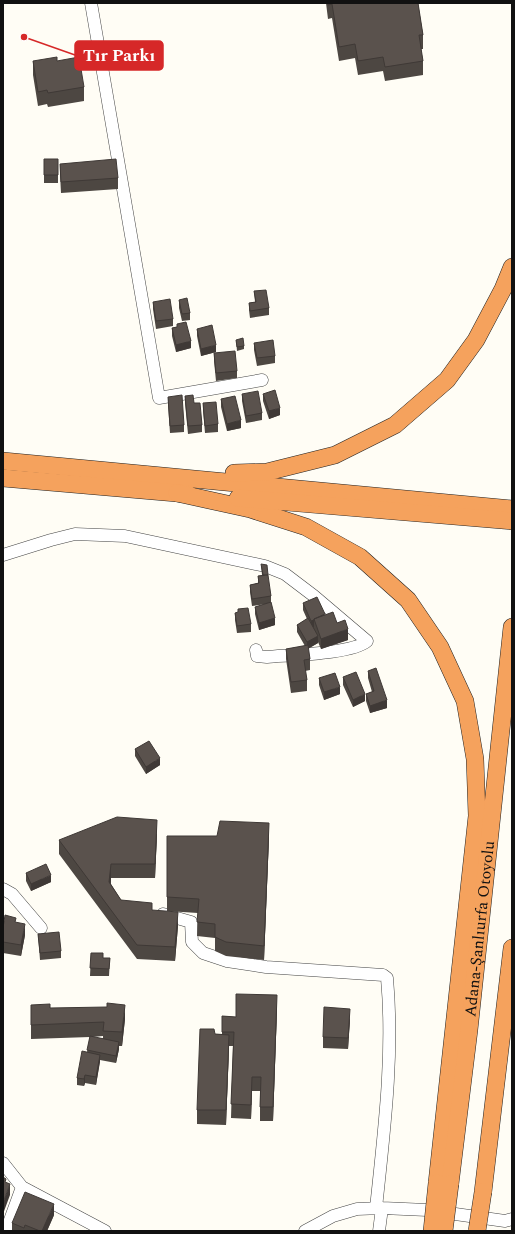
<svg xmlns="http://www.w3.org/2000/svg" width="515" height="1234" viewBox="0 0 515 1234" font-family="Spectral,serif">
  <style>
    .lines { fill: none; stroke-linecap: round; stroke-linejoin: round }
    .minor-casing { stroke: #444; stroke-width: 13 }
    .highway-casing { stroke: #222; stroke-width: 18 }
    .minor { stroke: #fff; stroke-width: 12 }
    .highway { stroke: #f5a25d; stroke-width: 17 }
    .highway-bridge-casing { stroke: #222; stroke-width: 18; stroke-linecap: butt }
    .highway-bridge { stroke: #f5a25d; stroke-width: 17 }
    .wall { fill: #4d4742; fill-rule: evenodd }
    .shaded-wall { fill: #3f3936 }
    .building { fill: #5a524d; stroke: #3f3936 }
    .labels { text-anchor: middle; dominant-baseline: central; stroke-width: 4; stroke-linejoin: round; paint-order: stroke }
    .street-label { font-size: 16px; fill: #111; stroke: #fff }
    .leader { fill: none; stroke: #d62828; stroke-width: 1.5 }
    .callout-dot { fill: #d62828; stroke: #fff; stroke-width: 1.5 }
    .callout { fill: #d62828; stroke: #d62828; stroke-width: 1.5 }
    .callout-label { font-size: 17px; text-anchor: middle; font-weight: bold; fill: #fff }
  </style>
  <rect width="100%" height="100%" fill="#fffdf5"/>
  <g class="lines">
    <defs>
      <path id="minor" d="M91,3L159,398L262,380
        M3,555L51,540L75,534L125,536L265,566L285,574L314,596L367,641C353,654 288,655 267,657L257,656L256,650
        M3,889L12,894L41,928
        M163,914L191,922L192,942L203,953L227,961L266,967L383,975L387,978C394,1054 384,1132 376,1208
        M3,1163L22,1187L105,1231
        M6,1231L22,1187
        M305,1231L333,1216L357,1209L382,1208L427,1210L505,1221L512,1219
        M379,1231L382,1208"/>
      <g id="highway">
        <path d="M3,461L512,509"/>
        <path d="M234,473L267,472L335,455L395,425L447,380L476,340L503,289L512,267"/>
        <path d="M3,478L188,494"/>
        <path d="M177,493L250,509L306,527L360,557L408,600L440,647L465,701L475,759L477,816L437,1183"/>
        <path d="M238,498L512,521"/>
        <path id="s1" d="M450,1184L469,1030L512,627"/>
        <path d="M483,1192L512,948"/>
      </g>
    </defs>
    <use href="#minor" class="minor-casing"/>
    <use href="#highway" class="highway-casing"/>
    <use href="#minor" class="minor"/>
    <use href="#highway" class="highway"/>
    <defs>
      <path id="highway-bridge" d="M432,1231L437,1183
        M444,1231L450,1184
        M477,1231L483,1192"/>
    </defs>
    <use href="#highway-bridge" class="highway-bridge-casing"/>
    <use href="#highway-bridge" class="highway-bridge"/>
  </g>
  <path class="wall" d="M326,3H418L423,35V49H421L423,61V75L385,81L383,71L358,75L355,58L339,61L332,18L328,19Z
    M33,61H57L84,87V101L48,107L47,104L38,106L33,75Z
    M44,159H58V183H44Z
    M60,164L118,178V189L61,193L60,174Z
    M254,291L269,308V315L250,318L249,310V303L255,302Z
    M179,300L190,313V320L182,321L179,308Z
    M153,302L173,319V326L156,329L153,309Z
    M177,324L191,348L176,352L172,336V328L177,327Z
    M197,329L216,352L201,356L197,336Z
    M236,340L244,346V349L237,351Z
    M254,343L275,356V363L257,366L254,350Z
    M214,353L237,371V378L216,381L214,361Z
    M242,394L262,413V420L246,423L242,401Z
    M263,394L280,415L269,419L263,401Z
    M185,396L194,403L202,425V432L188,434L185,403Z
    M168,397L184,425V432L170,433L168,404Z
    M221,399L241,428L227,431L221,407Z
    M203,403L218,424V432L205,433L203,410Z
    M261,564L271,596V603L275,625L259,630L255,614V607L266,604L252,606L250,592V585L258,583V576L262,575Z
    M303,603L325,615L337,623L348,640L321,649L318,642V643L308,649L310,659V670L305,671L307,680V691L291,693L286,659V649L305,646L297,632V625L307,619L303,610Z
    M235,613L251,624V632L237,633L235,620Z
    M368,671L387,708L370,713L366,701V694L372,692L368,678Z
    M343,677L365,701L353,707L343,685Z
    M319,678L340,694L324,700L319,685Z
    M135,749L160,765L146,774L135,756Z
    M157,834L155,878H111V884L121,900L152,910L178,926L175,961L137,959L59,854V840Z
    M167,836L269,837L264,960L226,956L215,951V938L197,936L198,913L167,911Z
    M26,873L51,882L31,891L26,881Z
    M16,923L25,935L21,956L3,953V928Z
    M38,934L61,951V958L40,960Z
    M91,953L103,958H110L109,976H90Z
    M31,1005L125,1019L122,1046H119V1049L116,1063L100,1060L96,1085L85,1083L84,1086L77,1085V1078L87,1052L90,1037L31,1039ZM103,1036V1039L92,1037Z
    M277,1009L273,1121H260V1091H252L251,1119L231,1118L233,1046H229L226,1125L197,1124V1110L215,1034H222V1016L236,1017Z
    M350,1019L348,1049L323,1048V1037Z
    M54,1215L47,1231H12V1223Z"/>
  <path class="shaded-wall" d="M191,341V348L176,352V345Z
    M216,345V352L201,356V349Z
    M280,408V415L269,419V411Z
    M241,420V428L227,431V424Z
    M275,618V625L259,630V623Z
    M314,620V627L311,628V621Z
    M348,629V640L321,649V639Z
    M318,636V643L307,649V642Z
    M340,687V694L324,700V692Z
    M365,694V701L353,707V700Z
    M387,700V708L370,713V706Z
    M160,758V765L146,774V767Z
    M157,820V834L155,878V864Z
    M269,823V837L264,960V946Z
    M111,864V878L109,896V882Z
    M51,875V882L31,891V884Z
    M178,912V926L175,961V947Z
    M25,924V935L21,956V945Z
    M277,995V1009L273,1121V1107Z
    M125,1005V1019L122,1046V1032Z
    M350,1009V1019L348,1049V1038Z
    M229,1035V1049L226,1125V1110Z
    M119,1042V1049L116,1063V1056Z
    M100,1055V1062L96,1085V1077Z
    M85,1075V1083L84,1086V1079Z
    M252,1077V1091L251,1119V1105Z
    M10,1184V1195L3,1214V1203Z
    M54,1204V1215L47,1231H42Z"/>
  <path class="building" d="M328,3H418L423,35H419L423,61L385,67L383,57L358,61L355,44L339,47L332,4L328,5Z
    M57,57V61L79,57L84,87L48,93L47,90L38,92L33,61Z
    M44,159H58V175H44Z
    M116,159L118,178L61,182L60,164Z
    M266,290L269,308L250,311L249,303L256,302L254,291Z
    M187,298L190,313L182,314L179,300Z
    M170,299L173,319L156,321L153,302Z
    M186,322L191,341L176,345L172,328L177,327V324Z
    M212,325L216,345L201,349L197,329Z
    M243,338L244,346L237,347L236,340Z
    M273,340L275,356L257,358L254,343Z
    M235,351L237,371L216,373L214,353Z
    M275,390L280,408L269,411L263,394Z
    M258,391L262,413L246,416L242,394Z
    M182,395L184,425L170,426L168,397Z
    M193,395L194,403H200L202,425L188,426L185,396Z
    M235,396L241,420L227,424L221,399Z
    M216,402L218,424L205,426L203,403Z
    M261,564L267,565L268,575H263Z
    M268,575L271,596L252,599L250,585L259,583L258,576Z
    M317,597L325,614L314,619V620L311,621L303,603Z
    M271,602L275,618L259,623L255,607Z
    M248,608L251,624L237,626L235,613L238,612V609Z
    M333,612L337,623L345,620L348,629L321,639L314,619Z
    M308,618L318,636L307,642L297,625Z
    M308,645L310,659L304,660L307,680L291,682L286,649Z
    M376,668L387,700L370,706L366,694L374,691L368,671Z
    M356,672L365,694L353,700L343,677Z
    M335,673L340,687L324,692L319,678Z
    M149,741L160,758L146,767L135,749Z
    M117,817L157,820L155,864H111L109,882L121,900L152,903V910L178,912L175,947L137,945L59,840Z
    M220,821L269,823L264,946L226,942L215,937V924L197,922L199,899L167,897V836H217Z
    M46,864L51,875L31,884L26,873Z
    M5,915L16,918L15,922L25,924L21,945L3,942V928Z
    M59,932L61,951L40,953L38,934Z
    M91,953H103V958H110L109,969L90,968Z
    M236,994L277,995L273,1107H260L261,1077H252L251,1105L231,1104L234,1032H222V1016L236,1017Z
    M107,1003L125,1005L122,1032L103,1031L104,1022L31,1025V1005L50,1004V1008L107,1007Z
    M324,1007L350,1009L348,1038L323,1037Z
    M200,1029H214L215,1034L229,1035L226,1110H197Z
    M90,1036L119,1042L116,1056L87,1050Z
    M82,1051L100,1055L96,1077L85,1075L84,1079L77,1078Z
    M3,1177L6,1179L5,1182L10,1184L3,1203Z
    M25,1192L54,1204L42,1231H40L25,1225L24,1228L12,1223Z"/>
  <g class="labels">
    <g class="street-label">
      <text stroke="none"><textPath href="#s1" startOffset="257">Adana-Şanlıurfa Otoyolu</textPath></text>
    </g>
  </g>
  <path class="leader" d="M24 37L75 55"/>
  <circle class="callout-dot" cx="24" cy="37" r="4"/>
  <rect class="callout" x="75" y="41" width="88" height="29" rx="4"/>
  <g class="callout-label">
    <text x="119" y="61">Tır Parkı</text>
  </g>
  <rect width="515" height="1234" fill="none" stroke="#111111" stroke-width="8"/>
</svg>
